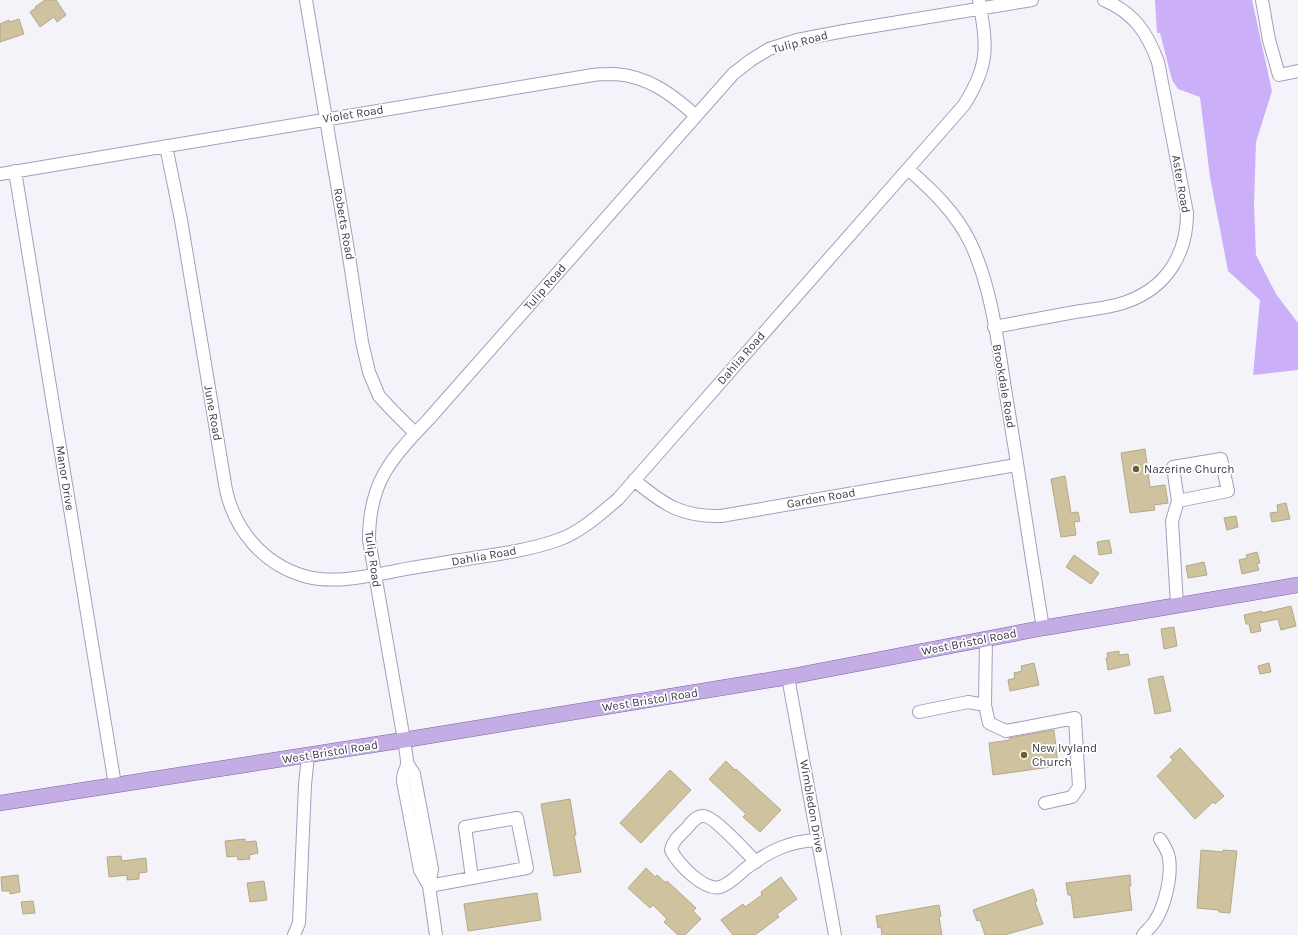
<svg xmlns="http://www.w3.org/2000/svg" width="1298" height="935" viewBox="0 0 1298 935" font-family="Karla,sans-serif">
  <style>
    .forest { fill: #ccaff9 }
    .building { fill: #cfc39f; stroke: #b4a886 }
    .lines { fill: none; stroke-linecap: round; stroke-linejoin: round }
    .minor-casing { stroke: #a89cbd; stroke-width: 14 }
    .major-casing { stroke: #7c62a3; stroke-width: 16 }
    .minor { stroke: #fff; stroke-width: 12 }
    .major { stroke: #c4ade5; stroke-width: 15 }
    .poi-dot { fill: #6f5f2c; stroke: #fff; stroke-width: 1.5 }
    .labels { text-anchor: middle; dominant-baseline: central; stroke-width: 3.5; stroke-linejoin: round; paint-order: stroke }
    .street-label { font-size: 12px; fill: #3f3a48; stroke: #fff }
    .poi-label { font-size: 12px; fill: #3f3a48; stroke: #fff; text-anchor: start }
  </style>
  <rect width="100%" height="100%" fill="#f5f3fa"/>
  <path class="forest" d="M1155,0H1252L1272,91L1256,142L1254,204L1256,255L1276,294L1298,323V370L1253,375L1260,300L1228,271L1210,177L1200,97L1178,89L1172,80L1160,33H1157Z"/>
  <path class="building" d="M45,0H56L66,15L57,22L54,17L40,27L30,12L36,8L35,7Z
    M19,19L24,34L0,42V24L9,20L10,22Z
    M1145,449L1150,487L1165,485L1168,503L1154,505L1155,510L1130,513L1121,453Z
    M1065,476L1071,513L1078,512L1080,521L1074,522L1076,535L1061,537L1051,479Z
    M1286,503L1290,519L1272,522L1270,513L1278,512L1277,505Z
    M1236,516L1238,527L1227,530L1224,518Z
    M1109,540L1112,553L1099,555L1097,542Z
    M1257,552L1260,563L1257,564L1259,570L1242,574L1239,560L1247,558L1246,555Z
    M1074,555L1099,573L1091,584L1066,567Z
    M1204,562L1207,575L1188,578L1186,566Z
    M1291,606L1296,626L1281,630L1278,619L1259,623L1261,631L1251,633L1249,624H1246L1244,615L1262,611V613Z
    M1174,627L1177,646L1164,649L1161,629Z
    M1119,651V655L1128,654L1130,665L1108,670L1106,658H1108L1107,653Z
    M1034,663L1039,685L1010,691L1008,680L1015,678L1014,673L1022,671L1021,666Z
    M1269,663L1271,672L1260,674L1258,666Z
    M1163,676L1171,711L1155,714L1148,679Z
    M1054,730L1058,766L993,775L989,743L1010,740L1009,738Z
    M1180,748L1224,796L1215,804L1213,802L1195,819L1157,776L1173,760L1170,757Z
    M726,761L735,770L736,769L781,810L760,832L743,817L746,814L709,779Z
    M670,770L691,790L641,843L620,823Z
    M570,799L576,835H574L581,872L554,876L541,804Z
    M245,839V842L256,841L258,853L249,855L250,859L238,860L237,856L227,857L225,841Z
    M1201,850L1223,852V850L1237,851L1230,913L1219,912V910L1197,908Z
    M121,856L122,861L146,858L147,872L139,873V879L127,880V875L109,877L107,857Z
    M646,868L655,877L657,875L666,883L667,881L696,908L693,911L701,919L685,935H678L664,922L667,919L653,905L650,908L628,888Z
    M18,875L20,892L10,894V891H2L1,877Z
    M1130,875L1131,886H1129L1132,910L1074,918L1071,895H1068L1066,883Z
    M781,877L797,899L777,914L779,917L755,935H733L721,920L743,904L745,907L762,895L761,892Z
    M264,881L267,900L250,902L247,883Z
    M1033,889L1037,901L1035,902L1043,924L1004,935H985L980,920L977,921L973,910Z
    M537,893L541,920L468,931L464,904Z
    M33,901L35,913L23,914L21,902Z
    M939,905L941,916L939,917L942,935H882L881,927L878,928L876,916Z"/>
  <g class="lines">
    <defs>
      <path id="minor" d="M306,0L348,250L362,342L369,372L379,396L393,411L415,433
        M1262,0L1269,40L1279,75L1298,71
        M166,146L181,220L226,490C235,530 263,564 304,576C332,584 363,577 391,572C408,568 425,566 442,563C480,556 521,553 558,540C581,532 600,514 618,499L964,105C990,64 987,46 979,0
        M908,169C932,190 956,213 970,242C992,287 998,345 1006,395C1019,472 1030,550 1043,628
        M15,171L115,785
        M0,174L593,75C601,74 608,74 615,74C648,76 673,95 696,116
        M994,327C1021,322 1048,317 1075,312C1092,309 1110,308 1126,302C1166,288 1187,255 1187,213L1158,62C1147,32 1134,13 1104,0
        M634,480C664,505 682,517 721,516L1016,465
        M1177,605L1172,521L1178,501L1228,491L1221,459L1173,467L1178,501
        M986,638L985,705L989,723L1006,731L1075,718L1079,787L1072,797L1045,803
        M788,677L835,935
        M919,712L968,702L985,705
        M407,763L414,774L432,869L429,886L436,935
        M517,818L527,868L472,878L465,827Z
        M756,862C748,854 713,815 703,816C696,816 691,823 687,828C680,835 673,840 671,850C678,864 704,891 720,887C730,884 738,875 745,869C769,851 789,841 818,840
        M429,886L420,870L403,781C402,772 407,770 407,763C407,756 405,748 404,740L369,540C369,482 390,460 428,420L733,74L751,60L769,49L797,40L844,31L1032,0
        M429,886L472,878
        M294,935L299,923L305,785L308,755
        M1143,935C1147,930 1152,926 1155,921C1165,906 1172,876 1169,858C1168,851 1164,845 1160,839"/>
      <path id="major" d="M0,803L404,740L788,677L1043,628L1298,585"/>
    </defs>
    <use href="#minor" class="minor-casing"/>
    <use href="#major" class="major-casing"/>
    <use href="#minor" class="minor"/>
    <use href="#major" class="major"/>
  </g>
  <g class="poi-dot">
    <circle cx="1136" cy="469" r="4"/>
    <circle cx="1024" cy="755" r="4"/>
  </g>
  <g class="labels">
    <g class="street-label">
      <text transform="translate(800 42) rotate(-15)">Tulip Road</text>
      <text transform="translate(353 114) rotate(-9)">Violet Road</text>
      <text transform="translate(1181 184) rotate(80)">Aster Road</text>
      <text transform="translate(344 224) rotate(80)">Roberts Road</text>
      <text transform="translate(545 287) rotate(-49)">Tulip Road</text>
      <text transform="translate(741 358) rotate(-49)">Dahlia Road</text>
      <text transform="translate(1004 386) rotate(80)">Brookdale Road</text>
      <text transform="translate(213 413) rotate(80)">June Road</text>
      <text transform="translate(65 478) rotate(81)">Manor Drive</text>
      <text transform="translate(821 498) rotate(-10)">Garden Road</text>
      <text transform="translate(484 556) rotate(-10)">Dahlia Road</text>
      <text transform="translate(373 559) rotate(82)">Tulip Road</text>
      <text transform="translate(969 642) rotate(-11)">West Bristol Road</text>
      <text transform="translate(650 700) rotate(-9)">West Bristol Road</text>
      <text transform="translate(330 752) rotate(-9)">West Bristol Road</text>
      <text transform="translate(812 806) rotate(80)">Wimbledon Drive</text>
    </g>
    <g class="poi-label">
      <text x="1144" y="469">Nazerine Church</text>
      <text x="1032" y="748">New Ivyland<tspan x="1032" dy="14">Church</tspan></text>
    </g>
  </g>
</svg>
